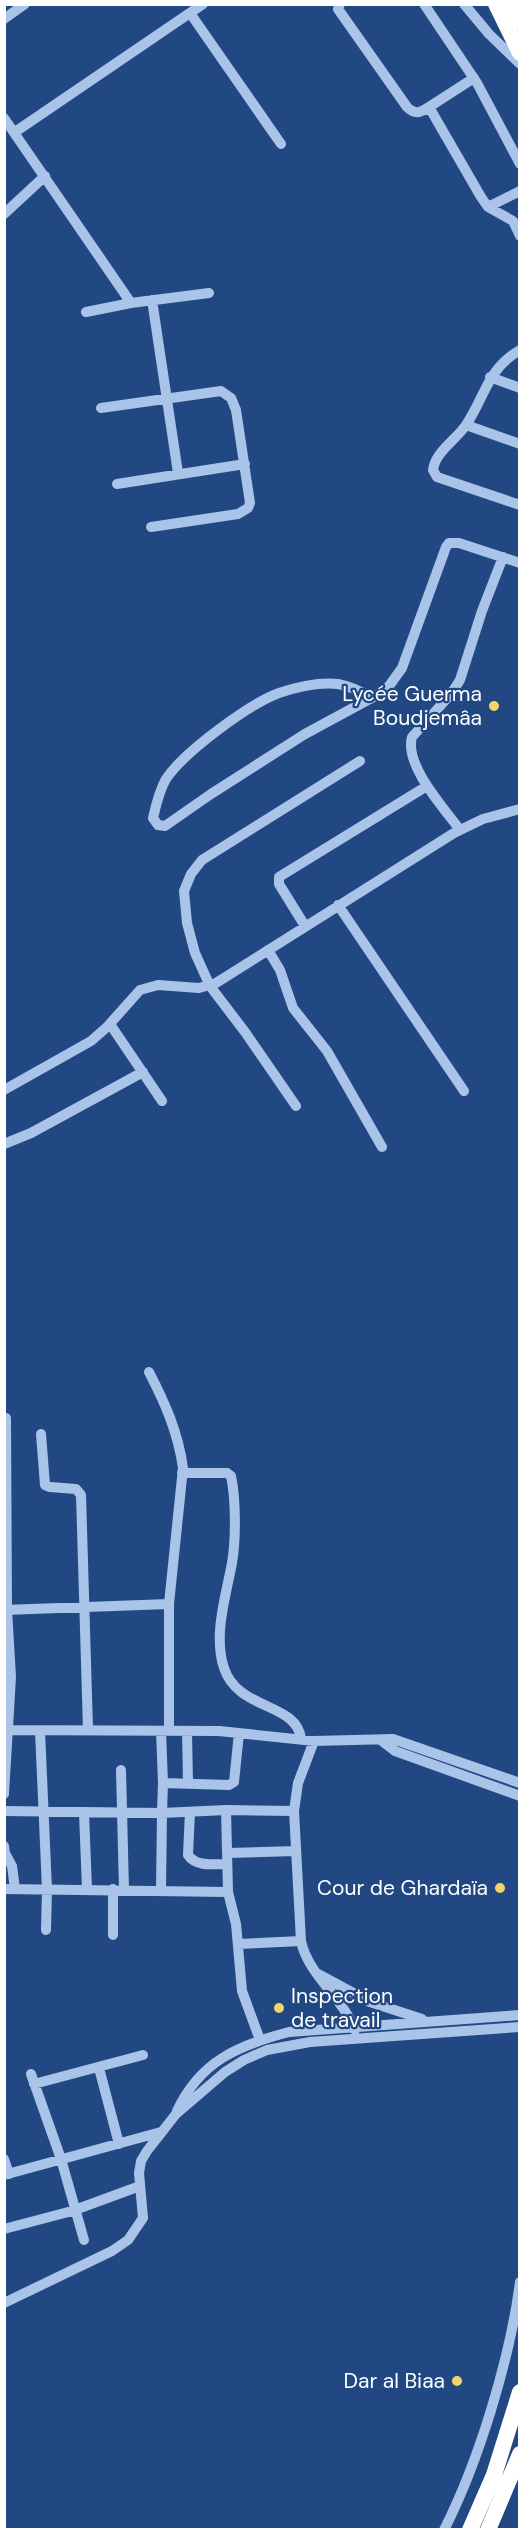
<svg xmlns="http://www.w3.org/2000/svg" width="524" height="2534" viewBox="0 0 524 2534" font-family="'DM Sans',sans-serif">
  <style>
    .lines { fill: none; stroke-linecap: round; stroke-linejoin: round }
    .minor { stroke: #aac3e8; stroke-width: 10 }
    .highway { stroke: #fff; stroke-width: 16 }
    .poi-dot { fill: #f4d36b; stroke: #224883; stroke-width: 2 }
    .labels { text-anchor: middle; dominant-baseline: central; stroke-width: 4.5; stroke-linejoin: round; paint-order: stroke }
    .poi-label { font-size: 21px; fill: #fff; stroke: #224883; text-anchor: end }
  </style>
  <rect width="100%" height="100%" fill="#224883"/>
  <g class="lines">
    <path class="minor" d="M340,4L338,9L407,107C415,115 420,113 429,107
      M424,4L477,83L520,164
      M464,4L489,34L520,64
      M190,13L281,144
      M4,19L25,4
      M474,78L429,107L481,197L488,207L513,221L520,236
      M4,118L131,303
      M15,132L203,4
      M488,207L520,191
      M4,214L45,176
      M152,300L178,473
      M86,312L131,303L209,293
      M520,350C487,369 485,397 466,425C456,440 435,452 433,470L437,477L520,505
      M490,377L520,388
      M101,408L221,391L231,398L236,410L250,503L248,508L238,514L151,527
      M466,425L520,444
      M117,484L245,464
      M372,698C362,692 350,686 338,684C319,682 297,687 279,693C249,704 184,752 166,779C159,791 156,805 153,818L158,825L165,826L211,794L305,734L377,695L389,686L402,668L446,547L449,543H459L520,563
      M460,830C444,808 404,765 412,737L451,694L460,680L482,611L503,557
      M338,905L464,1091
      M305,926L279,884V877L427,786
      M268,950L280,970L293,1008L327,1051L382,1147
      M110,1024L162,1101
      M4,1090L91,1041L107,1027L140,990L158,985L199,988L216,983L454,833L483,819L520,809
      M296,1106L245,1032L210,986L195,953L187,923L184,891L191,874L202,860L360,761
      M4,1144L31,1133L143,1072
      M149,1372C165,1403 178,1432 183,1468L169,1604V1731
      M41,1434L45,1485L50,1487L76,1489L81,1495L88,1729
      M182,1473H227L231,1476C236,1500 236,1539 232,1563C226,1596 213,1635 224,1668C238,1711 297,1702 301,1739
      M4,1610L169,1604
      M4,1730L219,1731L314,1741L393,1739L520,1783
      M40,1731L47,1889L46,1930
      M161,1731L163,1783
      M187,1731L188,1782
      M314,1741L298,1783L294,1811L301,1941C308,1975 343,1998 355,2030
      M382,1741L395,1751L520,1796
      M121,1770L124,1890
      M4,1794L11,1677L7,1610L6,1418
      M226,1810L228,1892
      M4,1811L162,1813L163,1783L229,1785L234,1782L239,1733
      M190,1812L188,1855C196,1867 213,1864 227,1864
      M84,1813L87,1889
      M4,1846L5,1853L12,1866L15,1889
      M227,1853L296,1851
      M4,1889L228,1892L236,1924L242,1991L260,2040
      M113,1889V1935
      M161,1889L162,1813L226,1810L294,1811
      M238,1944L301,1941
      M318,1974L370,2002L422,2019
      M99,2068L119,2144
      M31,2074L61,2159L84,2240
      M34,2084L143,2055
      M177,2111C200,2061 239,2045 289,2032L520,2015
      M4,2159L9,2174
      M4,2175L161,2132
      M4,2229L72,2211L140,2186
      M4,2303L112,2251L128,2240L143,2218L139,2173L141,2161L147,2151L176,2114L225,2072L244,2060L267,2050L310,2042L520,2027
      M444,2530C479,2461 510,2359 520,2282"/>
    <path class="highway" d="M496,4L520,53
      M511,4L520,22
      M470,2530L494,2475L520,2392
      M488,2530L520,2454"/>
  </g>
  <g class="poi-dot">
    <circle cx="494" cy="706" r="6"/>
    <circle cx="500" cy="1888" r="6"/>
    <circle cx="279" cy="2008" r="6"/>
    <circle cx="457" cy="2381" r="6"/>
  </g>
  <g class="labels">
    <g class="poi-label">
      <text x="482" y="694">Lycée Guerma<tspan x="482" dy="24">Boudjemâa</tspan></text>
      <text x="488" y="1888">Cour de Ghardaïa</text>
      <text x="291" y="1996" text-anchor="start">Inspection<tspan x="291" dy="24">de travail</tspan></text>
      <text x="445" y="2381">Dar al Biaa</text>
    </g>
  </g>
  <rect width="524" height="2534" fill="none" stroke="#ffffff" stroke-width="12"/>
</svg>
